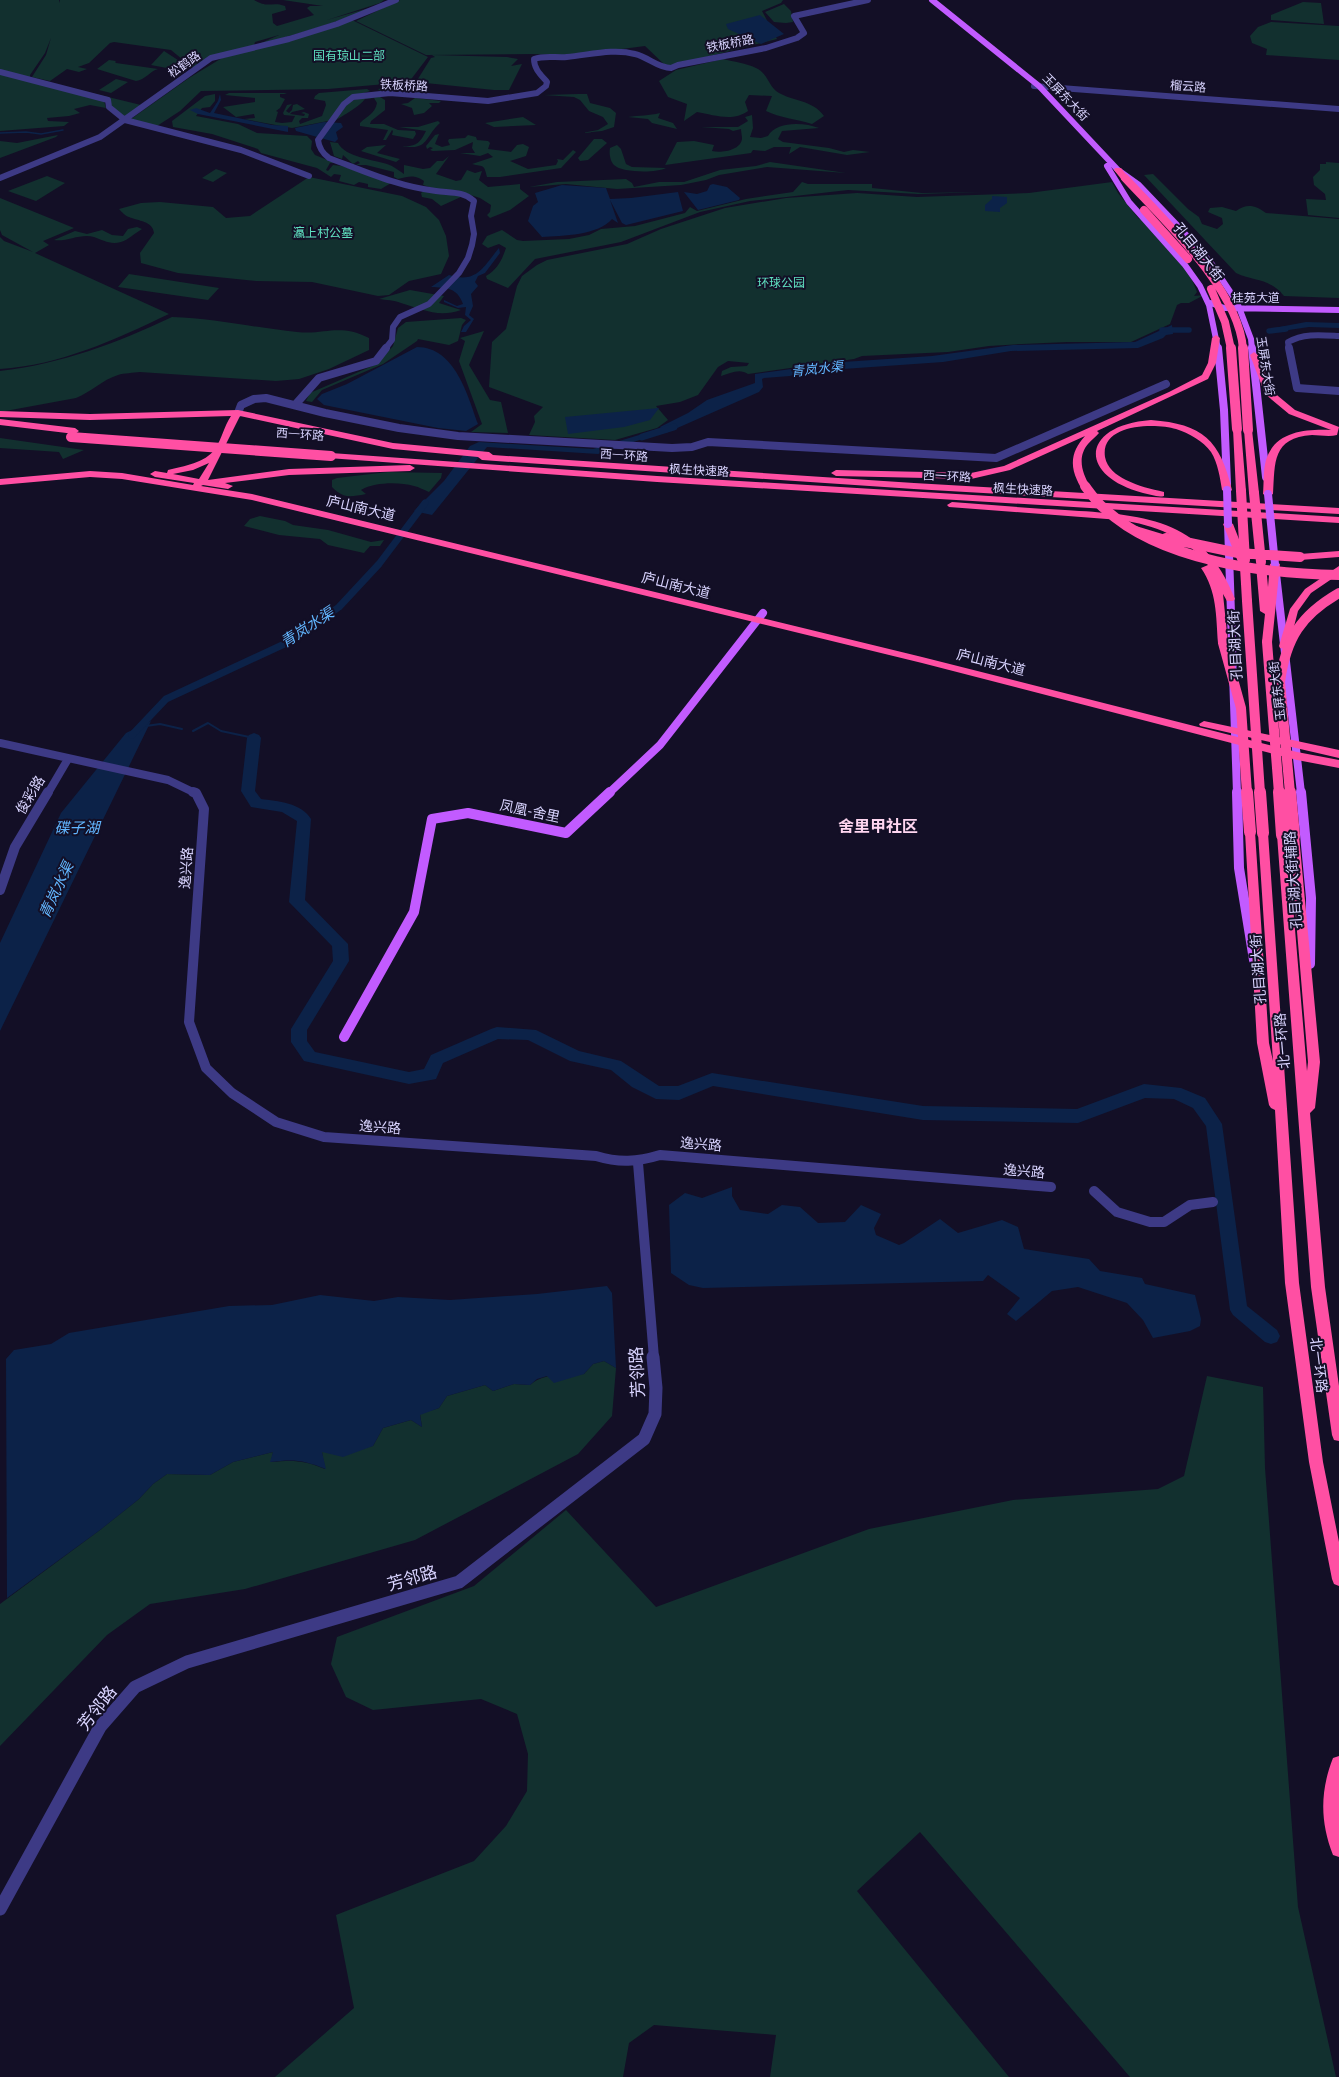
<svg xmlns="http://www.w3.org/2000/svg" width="1339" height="2077" viewBox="0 0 1339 2077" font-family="'PT Sans','Noto Sans SC',sans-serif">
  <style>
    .green { fill: #12302f }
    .water { fill: #0c2248 }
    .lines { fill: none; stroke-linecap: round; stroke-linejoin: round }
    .stream-far1 { stroke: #0c2248; stroke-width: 1.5 }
    .stream { stroke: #0c2248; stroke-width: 2 }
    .canal-far1 { stroke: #0c2248; stroke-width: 5.5 }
    .canal { stroke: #0c2248; stroke-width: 7 }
    .river { fill: #0c2248; fill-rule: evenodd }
    .minor-far3 { stroke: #3d3a85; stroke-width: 6 }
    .minor-far2 { stroke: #3d3a85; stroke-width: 8 }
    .minor-far1 { stroke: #3d3a85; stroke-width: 10 }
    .minor { stroke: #3d3a85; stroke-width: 13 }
    .major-far2 { stroke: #c25bff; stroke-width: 6 }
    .major-far1 { stroke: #c25bff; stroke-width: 8 }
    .major { stroke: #c25bff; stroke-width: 10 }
    .highway { fill: #ff4fa3; fill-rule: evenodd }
    .major-bridge { stroke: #c25bff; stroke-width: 8 }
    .highway-bridge-far2 { stroke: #ff4fa3; stroke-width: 8 }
    .highway-bridge-far1 { stroke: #ff4fa3; stroke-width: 10 }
    .highway-bridge { stroke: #ff4fa3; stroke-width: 12 }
    .labels { text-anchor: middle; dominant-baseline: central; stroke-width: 4; stroke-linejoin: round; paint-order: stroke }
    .far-street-label { font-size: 12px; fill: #d9d4ff; stroke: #130f26 }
    .far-park-label { font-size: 12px; fill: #5fe0c0; stroke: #130f26 }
    .far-water-label { font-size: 13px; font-style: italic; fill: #62b6ff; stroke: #130f26 }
    .street-label { font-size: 14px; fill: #d9d4ff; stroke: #130f26 }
    .water-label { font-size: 15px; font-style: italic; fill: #62b6ff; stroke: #130f26 }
    .quarter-label { font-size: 16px; font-weight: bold; fill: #ffd6f0; stroke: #130f26 }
    .near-street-label { font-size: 17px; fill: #d9d4ff; stroke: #130f26 }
  </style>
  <rect width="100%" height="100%" fill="#130f26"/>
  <path class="green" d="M0,0H59L60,3V0H254C269,9 271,1 285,6L286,10L272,14L273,23L277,26L314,15L307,8L310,6H323L283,0H384L380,3L327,20L376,6C338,22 300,34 259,44L279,35L255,42L254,45L226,54L194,69L171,50L114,42L110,43L89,63L78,67L87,69L79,72L67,69L50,81L32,77L46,55L51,38L45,53L30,75V78L141,105L123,119L106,101H104L106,108L90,105L74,109L80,113L69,116L47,118L48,121L69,122L64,126L0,131Z
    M400,0H783L781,3L762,11L777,39L667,67L645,46L568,56L534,54L426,55L356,21Z
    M1303,2L1321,3L1324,24L1271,20V15Z
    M784,4L791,11L793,22L786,23L774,22L765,12Z
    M352,20L428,57L409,82L328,89L201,91L180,111L157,126L131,119L189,78L222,58Z
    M1271,22L1339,26V60L1266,55L1267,49L1252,43L1250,36L1258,27Z
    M164,51L181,62L172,69L151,65Z
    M432,55L507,57L518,59L511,66L522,64L509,90H494L416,82L431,58L435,57Z
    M723,59C734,62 746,63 756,68C767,73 768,84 776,91C792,102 812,99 824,116L812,124C796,119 780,118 766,111L772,96L749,95L745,102L748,111C733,122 714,115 697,112L684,121L687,104L668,97L659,81L676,70Z
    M109,60L116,61L115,62L116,63L158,69C150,71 145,80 136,81L97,69Z
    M116,79L128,82L111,93L99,90Z
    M397,85L427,88L418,93L382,92L378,89Z
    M367,89L370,91L354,96L328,121L292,128L244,119L255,118L254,114L236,117L223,107L255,102V98L225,95L229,93H284L287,94H280V97L285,99L280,108L276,111L278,112L275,122L282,123L292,122L295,116L284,115L283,113L287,105L292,104L286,111L289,113L292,110L293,105L297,104L305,109L292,112L290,114L304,116L305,114L301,113L304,112L309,114L308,118H302L299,121L300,124L322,116L326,105L325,101L314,99L315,96L319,93Z
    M215,94V101L210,107L202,108L196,116L238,124L257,133L307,136L312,141L311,149L315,155L335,163H330L326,170L328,171L333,165L342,166L391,183L381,189L368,187V184L359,182L354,185L339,181L341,175L334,174L331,177L317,168L261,153L258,149L212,134L173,127L172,121L205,96Z
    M578,94H587L590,103L610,108L616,113L614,127L602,131L582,133L598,130L608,124L603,117L589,111L580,100L574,97L544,95Z
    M380,97L385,100V110L371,121L370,124H384L398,130L415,131L416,134L413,139L392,135L393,131L392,130L386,140H383L388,130L360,126V123C367,116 375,114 377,103L374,98L365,99C360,106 343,116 334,121C351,98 351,98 380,97Z
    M415,98L441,101L439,103H429L432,106L424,113L414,115L412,108L401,104L408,103Z
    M660,113L658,118L673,123L677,129L652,123L648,119L628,117C639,115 649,116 660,113Z
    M752,115L753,128L750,137L761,138L768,136C776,121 804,122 819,128L782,131L778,139L783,142L829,148L844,152L853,150L870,152L847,155L800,147L789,154L791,147H774L765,151L753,150L751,153L665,165L677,142L694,141L714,145L712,151C721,153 740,151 742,139C742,135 741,132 741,129L733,131L729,129L701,127H738L748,121L745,117Z
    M523,117L536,125L494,127L485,123Z
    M438,121L440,123C424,137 429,151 402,146C416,147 420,143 426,131L399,127H418Z
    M439,134L435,144L442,147L450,145L448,141L449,139L465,138L468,135L476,137L477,140L488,141L490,143L488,149L511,152L517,145L523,144L529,147L526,156L510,161L528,169L556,165L558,161L557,159L563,160L573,150L576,152L561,168L500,177H487C484,164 484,167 472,164L493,157L488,153L480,156L460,153H475L472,148L473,142L455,150L433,151L430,150L433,148L430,147L427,149L426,146L435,135Z
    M58,135L56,137L0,158V141L17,143Z
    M594,139H602L607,143L588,160L580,161L578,158Z
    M330,142L338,143C345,157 374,160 387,164C393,166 398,170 404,174V165L423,169L430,168L437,161H443L449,156L436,174L456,181L461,180L467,170L475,173L482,171L479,180L488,187L520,184V189L529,196L510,210L490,218L487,215L490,212L491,205L480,198L455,190H439L423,185L424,181C413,174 409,177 398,179L394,177V172L366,165H356L360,163L358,161L353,164L343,155L342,159L334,156Z
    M386,145L377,153L400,159L396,162L361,151L367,147Z
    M617,145L621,149L626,164L632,167L666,168C657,173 622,173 614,165C610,161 609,153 610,148Z
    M770,162L846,173L767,167L719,175L706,180L681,185L617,189L566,184L529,187L557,182L626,179L632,183L634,187L659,182H684L720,170L756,166Z
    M1326,162L1339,163V218L1308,215L1306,199L1326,200L1325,194L1314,185L1313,177L1320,170V164H1326Z
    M216,169L227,173L213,182L202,178Z
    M1153,174L1188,209L1199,217L1202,224L1217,229L1223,224L1222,218L1208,212L1210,208L1222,207L1236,211C1247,203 1255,205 1266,213L1339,219V298L1284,296C1268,277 1255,282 1236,273L1144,175Z
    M47,176L65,183L36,201L8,191Z
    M309,177L402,196L426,207L439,220L446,236L449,256L441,274L409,281L389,295L378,296L312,282L256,281L178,273L141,263L140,253L154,233C153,221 138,221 129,217C125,216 122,212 119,209L141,203L160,202L213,207L226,218L250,216Z
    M802,182L808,184H872V188L922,193L984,192L918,194L848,190L750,201L700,212L621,242L535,259L508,288L487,279L486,276C497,270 502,260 506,248L499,244L488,248L482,244L487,236L502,230L517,240L523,241L569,239L589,235L601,229L635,226L685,213L690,207L697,211L746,199L793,192Z
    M1112,182L1118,193L1139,219L1141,218L1190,275L1197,292L1194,296L1204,295L1189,303H1181L1177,305L1170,324L1131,342H1067L1022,344L989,346L948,352L862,356L854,359L748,374C740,368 730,373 721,376L722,371L731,367L747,366L749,363L728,361L718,367L698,395L680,402L656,406L668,420L657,428L615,440L529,435L535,422L534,416L543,407L489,387L492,342L506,329L517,286L522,276L537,265L547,260L627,244L661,229L725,208L786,198L857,193L917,197L1029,193Z
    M424,191L463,196L441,206L432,199L422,197L421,193Z
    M0,198L74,228L43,241L49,245L35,253L169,314C114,340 61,365 0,369V237L4,241L33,252L2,235L0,230Z
    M137,227L142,229C135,233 128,240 121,242C110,245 103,240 94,237C81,233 67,242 54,240L75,231L87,234L102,230L112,235L123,236L128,229Z
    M129,274L219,288L208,300L118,287Z
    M410,290L444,296L439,303L461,310C438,318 422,309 401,303C394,300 386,300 379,299Z
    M172,317C214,318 255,328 297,332C326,335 339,323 369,338V350L329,369L299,379L276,381L140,372C133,373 124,373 118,375C102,380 91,392 76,398L0,412V371C61,364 117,343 172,317Z
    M461,318L466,320L462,325L458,341L449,345L418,339L417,341L383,364L322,390L312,402L306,401L310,393L377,364L393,346L398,328L406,322Z
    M484,331L469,365L490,400L501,402L508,433L471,432L482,424L459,361L465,341L460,338Z
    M0,438L84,450L63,459L59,452L0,448Z
    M388,472L442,473L441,478L429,492C424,490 419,487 414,486C399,482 375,482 361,490L366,494C350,497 344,499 332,487V480L337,478Z
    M260,516L285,521L293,525L328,530L371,542L384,540L380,546H370L364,553L328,545L320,539L279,535L244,526L250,519Z
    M604,1361L616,1368L612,1416L578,1454L415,1540L245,1589L150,1604L107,1635L0,1746V1604L100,1530L139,1499L153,1484L167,1474L210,1475L233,1462L273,1452L271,1462C293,1460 304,1460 325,1469L322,1452L373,1446L383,1428L411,1420L422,1427L420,1414L439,1408L447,1396L485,1385L493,1391L514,1384L530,1385C545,1372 566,1375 584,1374L593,1364Z
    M1207,1376L1263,1387L1265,1468L1298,1907L1336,2077H1130L920,1832L857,1891L1009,2077H770L776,2035L654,2025L629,2043L623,2077H275L354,2008L336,1915L474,1861L506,1826L527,1791L528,1754L517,1714L481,1699L373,1710L346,1697L331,1664L337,1637L474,1586L566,1510L656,1607L869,1529L1013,1500L1158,1489L1184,1476Z"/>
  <path class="water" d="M760,15L784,34L761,44L728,29L726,24Z
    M220,94L221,100L214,113L272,125L288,126V132L198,114L190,110L196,108L210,113L218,101Z
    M324,122L341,123L343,127L336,132L338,139L335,142L296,131L295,128Z
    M713,184L727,187L740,198L739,200L698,210L684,192L697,194L707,191L710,185Z
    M562,185L606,188L610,199L631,198L678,192L683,211L626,225L622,223L610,200L618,223L612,219C599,235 562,236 542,237L528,221L533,206L538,202L535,193Z
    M992,196L1007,197V203L1000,208V212L985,211V205L992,199Z
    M499,248L500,253L485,273L478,276L475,282L478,286L471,294L473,306L469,315L474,319L466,332H461L464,326L471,320L465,315L466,307L458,308L444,302V300L457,306L463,304C457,287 446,288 431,287L449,275C477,284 483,267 499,248Z
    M1306,322L1339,323V328L1309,327L1275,332L1274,328Z
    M1172,325L1173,334L1166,335L1163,338L1138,348L1011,351L943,362L843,369L826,368L800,372L790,376L764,378L762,379L763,387L759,392L666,433L660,427L688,413L707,400L755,383V374L843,362L932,356L1013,345L1135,342Z
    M417,347C455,347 468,396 478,424L466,431L438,428L324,405L317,399L322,394L347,384Z
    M659,408L650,420L624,427L568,434L565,417Z
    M649,432L654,435L598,454L487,447L432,515L414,511L444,481L470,446L479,442L593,449Z
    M151,721L0,1031V943L61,813L126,733Z
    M732,1187V1196L740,1210L768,1214L782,1205L800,1207L818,1223L845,1222L861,1205L881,1214L874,1228L876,1235L899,1245L904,1243L940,1219L958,1233L1002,1220L1018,1227L1024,1249L1089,1259L1100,1271L1142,1278L1145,1284L1195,1295L1201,1319L1200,1326L1190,1331L1153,1338L1143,1320L1127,1303L1078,1287L1052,1291L1016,1321L1007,1314L1020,1298L988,1275L983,1281L703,1288L689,1285L671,1273L669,1205L685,1193L702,1198Z
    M607,1286L612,1293L616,1368L604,1361L593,1364L584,1374L554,1383L547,1376L537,1379L530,1385L514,1384L493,1391L485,1385L447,1396L439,1408L420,1415L422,1427L411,1420L383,1428L373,1446L343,1457L322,1452L326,1469C303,1460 294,1459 270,1462L273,1452L233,1462L210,1475L167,1474L153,1484L139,1499L100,1530L7,1598L6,1359L14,1350L51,1344L69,1333L229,1306L272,1305L320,1295L374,1301L398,1297L450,1300L537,1294Z"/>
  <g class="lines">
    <path class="stream-far1" d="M0,133L26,132L41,134L63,130"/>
    <path class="stream" d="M146,726L160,724L182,729
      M193,731L208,723L221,731L254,738"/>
    <path class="canal-far1" d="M1162,330H1189
      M1269,331L1286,329"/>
    <path class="canal" d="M642,437L674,427
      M132,735L166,699L293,640L339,607L379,564L425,503"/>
    <path class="river" d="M254,733L259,735L261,738L255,791L261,799C277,801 302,803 311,819L305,900L348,944L349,961L307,1030V1041L315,1052L409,1072L424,1069L431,1055L491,1029L497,1027L536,1030L579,1051L621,1061L659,1086H678L712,1073L923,1106L1077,1109L1144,1084L1181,1088L1205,1098L1222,1124L1247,1306L1277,1330L1280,1336L1277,1342L1271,1344L1265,1342L1233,1315L1230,1310L1206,1126L1193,1108L1174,1099L1145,1098L1078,1123L923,1120L713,1086L679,1100L656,1099L632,1087L611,1070L570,1061L528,1040L498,1039L443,1063L436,1079L409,1084L304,1061L291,1042V1029L333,961L332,946L289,902L297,821L282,812L251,807L241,791L247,738L249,735Z"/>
    <path class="minor-far3" d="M0,72L108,100L109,107L125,120L241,150L309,176
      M1034,86L1339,109
      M0,178L100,137L211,58L289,39L337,24L396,0
      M385,349L392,340L393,327L400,317L429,304L459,273L468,258L472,245L474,234L471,216L474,201C463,191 450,193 436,191C399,187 364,171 329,158C322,153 319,148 318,140L344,104L353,97L390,93L488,101L537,93L546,86L547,82C541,75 534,69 534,59C545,55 556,58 567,57C589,55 614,48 635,54C648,57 658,68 671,68L678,65L766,48L797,38L804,33L794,16L868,0
      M1289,349L1288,342C1304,333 1321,335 1339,336"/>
    <path class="minor-far2" d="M1289,348L1297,388L1339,391
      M295,405L319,378L376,361L386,348
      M238,413L241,405L254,399L266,398L325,413L399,428L458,436L672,448L692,447L708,442L996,458L1166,384
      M0,743L168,780L195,793
      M48,793L68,759"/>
    <path class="minor-far1" d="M193,792L196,793L204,809L189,1022L206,1068L232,1093L276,1122L324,1137L596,1156C619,1163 637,1162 660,1155L1051,1187
      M0,890L15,847L48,792
      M638,1163L654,1358
      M1094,1191L1117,1212L1150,1222H1164L1190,1205L1213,1202"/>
    <path class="minor" d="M0,1909L100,1727L135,1687L187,1662L459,1582L644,1439L655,1414L656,1388L653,1357"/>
    <path class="major-far2" d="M932,0L1039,86L1118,170L1139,185L1180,228L1211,263L1237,302L1251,339L1252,349
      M1107,166L1129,202L1185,265L1200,286L1209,305L1218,349
      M1211,303L1224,308L1339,310"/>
    <path class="major-far1" d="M1218,348L1224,410L1227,484
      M1252,348L1266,477
      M1228,524L1237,793
      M1276,574L1301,793
      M609,793L660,745L763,613"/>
    <path class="major" d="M1237,792L1239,868L1254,960
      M1301,792L1311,898L1310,964
      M344,1037L414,912L432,819L468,813L566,833L610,792"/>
    <path class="highway" d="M1115,168H1121L1129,178L1128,180H1122L1114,170Z
      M1216,335L1220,338L1216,363L1208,379L1097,431L1099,433C1096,437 1091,440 1088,444C1077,457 1082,473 1090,486L1088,488L1085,489C1080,488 1079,484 1077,480C1069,463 1073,449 1085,436L1010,470L971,479L836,476L831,473L836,470L971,473L1004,466L1169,392L1202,375L1208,363L1212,338Z
      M1254,352L1258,355L1272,391L1295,410L1339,427L1337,435C1329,437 1320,435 1312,435C1272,438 1275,462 1273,494L1268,497L1263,494C1264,483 1263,471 1266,460C1275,431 1306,429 1331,430L1289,414L1265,394L1250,355Z
      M238,410L393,443L489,452L493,455L914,483L1339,508V514L914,489L482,460L478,457L393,449L240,416L208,480L289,469L410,465L415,468L410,471L289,475L225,483L233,486L228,489L203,485L201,486L252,494L922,657L1297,752L1339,760V768L1297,760L922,663L252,500L122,479L90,477L0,485V479L90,471L122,473L193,485L194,483L155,477L150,474L155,471L167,473L168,470C184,466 205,463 215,449C222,439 224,426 231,416L90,420L0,417V411L90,414ZM209,463L199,479L173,474L193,470Z
      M0,419L75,428L79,431L75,434L0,425Z
      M1151,420C1203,424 1220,440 1232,490L1230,492L1227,493L1222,490C1220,478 1218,463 1211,452C1203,441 1189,433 1176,429C1156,423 1100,423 1105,457C1107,468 1116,475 1126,480C1138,486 1151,489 1164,492V496C1158,498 1150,494 1143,493C1076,475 1082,425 1151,420Z
      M1237,426L1241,429L1246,491L1241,494L1236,491L1233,429Z
      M1248,427L1252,430L1259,493L1254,496L1249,493L1244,430Z
      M331,453L657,476L1339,517V523L657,482L328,458V454Z
      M952,502C990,505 1027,508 1065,510C1141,515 1203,516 1235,599L1233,601H1227L1223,594L1228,643L1223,646L1218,643C1216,616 1217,591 1201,568L1208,565C1186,537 1155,525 1120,520L949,507L947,505Z
      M1228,521L1233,524L1250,567L1252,601L1247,604L1242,601L1240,567L1223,524Z
      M1136,526L1169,536L1181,544L1179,546C1176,547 1140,533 1133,531L1131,529Z
      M1339,551V557L1300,560L1295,557L1300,554Z
      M1275,561L1280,564L1272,642L1267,645L1262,642L1265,614L1260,611L1256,565L1261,562L1266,565L1268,587L1270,564Z
      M1339,566V574L1311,593L1298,611L1289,646L1284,649L1280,648L1279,646L1290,609L1305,589Z
      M1204,721L1339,750V758L1200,726L1199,724Z
      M1250,828L1255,832L1269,1043L1273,1061L1258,833L1263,829L1268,833L1299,1283L1323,1462L1339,1542V1586L1334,1584L1332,1579L1309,1462L1285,1283L1275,1110L1271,1108L1269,1105L1257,1043L1245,832Z
      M1282,831L1287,835L1307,1071L1308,1062L1289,836L1294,832L1299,836L1320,1062L1315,1108L1310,1113L1325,1287L1339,1386V1441L1334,1440L1332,1435L1311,1287L1277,835Z
      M1339,1756V1857L1333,1855C1320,1822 1320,1791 1333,1758Z"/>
    <path class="major-bridge" d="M1227,490L1228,524
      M1268,494L1275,564"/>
    <path class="highway-bridge-far2" d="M1125,178C1164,220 1239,290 1243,349
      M1144,210L1188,259
      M1211,289L1225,322L1231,349"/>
    <path class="highway-bridge-far1" d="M1231,348L1237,429
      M1243,348L1248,430
      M71,437L331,456
      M1085,486C1091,494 1097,503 1105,509C1161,561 1266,574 1339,575
      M1241,491L1245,560
      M1254,493L1261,562
      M1166,538L1238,553L1300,557
      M1247,601L1260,793
      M1267,642L1279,793
      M1223,643L1241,708L1247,793
      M1290,793L1280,682C1286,638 1301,615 1339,593"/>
    <path class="highway-bridge" d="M1247,792L1250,832
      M1260,792L1263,833
      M1279,792L1282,835
      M1290,792L1294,836"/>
  </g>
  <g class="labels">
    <g class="far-street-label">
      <text transform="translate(730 43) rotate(-11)">铁板桥路</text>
      <text transform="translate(184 64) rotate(-35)">松鹤路</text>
      <text transform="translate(404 85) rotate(3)">铁板桥路</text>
      <text transform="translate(1188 86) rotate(4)">榴云路</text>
      <text transform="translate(1066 97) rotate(46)">玉屏东大街</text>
      <text x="1256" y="297">桂苑大道</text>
      <text transform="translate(1266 366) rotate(81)">玉屏东大街</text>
      <text transform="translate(300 434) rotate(4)">西一环路</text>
      <text transform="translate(624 455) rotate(4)">西一环路</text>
      <text transform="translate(699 470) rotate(3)">枫生快速路</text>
      <text transform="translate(947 476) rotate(3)">西一环路</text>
      <text transform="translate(1023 489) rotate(3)">枫生快速路</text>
      <text transform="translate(1277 691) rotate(-97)">玉屏东大街</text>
    </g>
    <g class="far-park-label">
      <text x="349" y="55">国有琼山二部</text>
      <text x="323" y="232">瀛上村公墓</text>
      <text x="781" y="282">环球公园</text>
    </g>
    <g class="far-water-label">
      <text transform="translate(817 369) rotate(-6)">青岚水渠</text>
    </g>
    <g class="street-label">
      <text transform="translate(1199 252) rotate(51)">孔目湖大街</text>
      <text transform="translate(361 508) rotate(13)">庐山南大道</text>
      <text transform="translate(676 585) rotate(14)">庐山南大道</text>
      <text transform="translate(1235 645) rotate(-93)">孔目湖大街</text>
      <text transform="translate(991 662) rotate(14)">庐山南大道</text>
      <text transform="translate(30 795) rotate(-59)">俊彩路</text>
      <text transform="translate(530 811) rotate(12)">凤凰-舍里</text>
      <text transform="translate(186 868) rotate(-86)">逸兴路</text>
      <text transform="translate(1293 880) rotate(-94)">孔目湖大街辅路</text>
      <text transform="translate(1258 969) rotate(-94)">孔目湖大街</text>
      <text transform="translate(1282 1041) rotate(-95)">北一环路</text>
      <text transform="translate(380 1127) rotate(4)">逸兴路</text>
      <text transform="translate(701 1144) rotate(5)">逸兴路</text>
      <text transform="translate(1024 1171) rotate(5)">逸兴路</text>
      <text transform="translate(1319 1365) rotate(83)">北一环路</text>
    </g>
    <g class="water-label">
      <text transform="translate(307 627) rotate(-33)">青岚水渠</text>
      <text x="77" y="827">碟子湖</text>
      <text transform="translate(56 890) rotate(-65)">青岚水渠</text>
    </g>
    <g class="quarter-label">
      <text x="878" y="826">舍里甲社区</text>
    </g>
    <g class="near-street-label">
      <text transform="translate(637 1372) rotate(-93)">芳邻路</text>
      <text transform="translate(412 1578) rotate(-16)">芳邻路</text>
      <text transform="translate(97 1708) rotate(-52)">芳邻路</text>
    </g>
  </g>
</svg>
